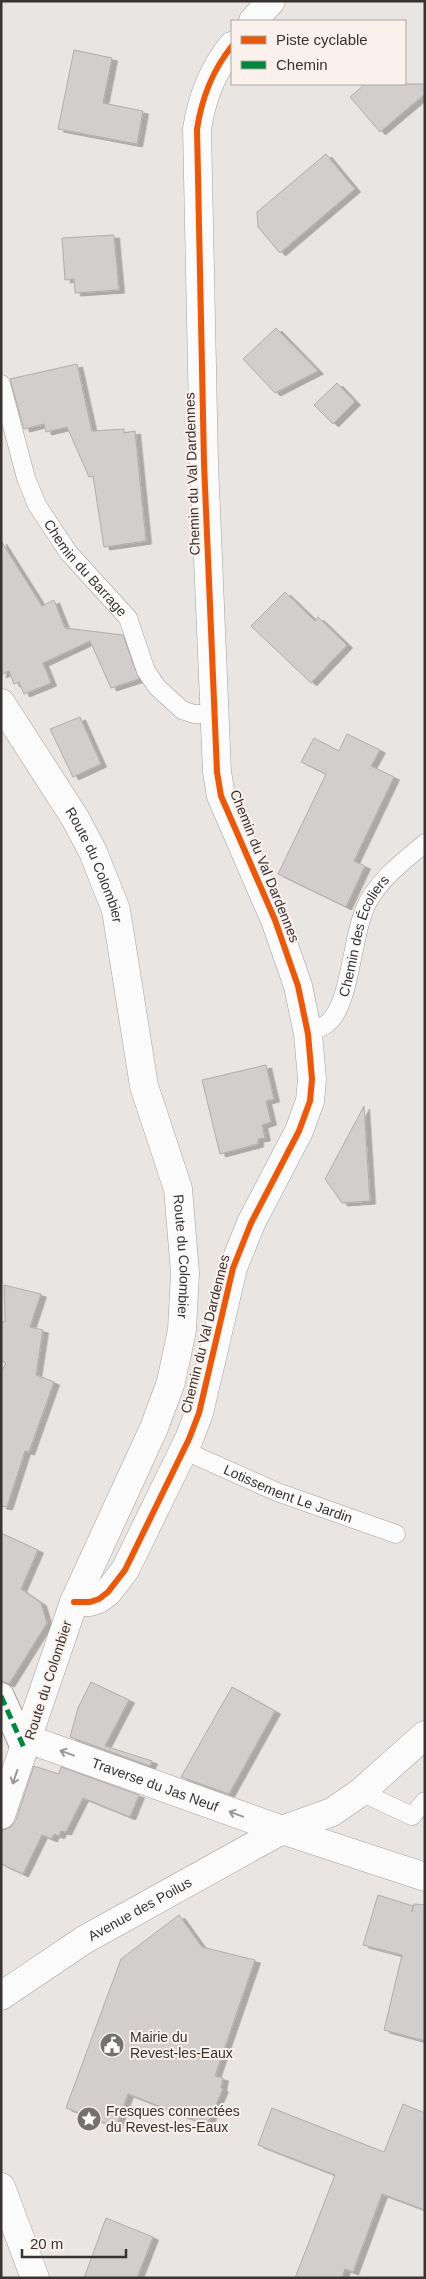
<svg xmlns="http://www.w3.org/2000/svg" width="426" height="2279" viewBox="0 0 426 2279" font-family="Helvetica,sans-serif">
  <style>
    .building { fill: #d2cecd; stroke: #b1adac; filter: url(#shadow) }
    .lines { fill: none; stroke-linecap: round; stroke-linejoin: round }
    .service-casing { stroke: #a3a09f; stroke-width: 19 }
    .pedestrian-casing { stroke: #a3a09f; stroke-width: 28 }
    .minor-casing { stroke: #a3a09f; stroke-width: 29 }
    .tertiary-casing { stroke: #a3a09f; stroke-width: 29 }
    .service { stroke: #fcfbfb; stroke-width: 18 }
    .pedestrian { stroke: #fcfbfb; stroke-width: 26 }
    .minor { stroke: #fcfbfb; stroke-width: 28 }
    .tertiary { stroke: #fcfbfb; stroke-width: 28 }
    .quiet { stroke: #00873e; stroke-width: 5; stroke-dasharray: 10 5; stroke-linecap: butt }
    .cycleway-casing { stroke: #faf1ed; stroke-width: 9 }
    .cycleway { stroke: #e8590c; stroke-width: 6 }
    .oneway { stroke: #999796 }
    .labels { text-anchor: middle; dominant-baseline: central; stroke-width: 4; stroke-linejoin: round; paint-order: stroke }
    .street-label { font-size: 14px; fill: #363332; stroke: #faf1ed }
    .poi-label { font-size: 14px; fill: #363332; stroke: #faf1ed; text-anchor: start }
  </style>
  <defs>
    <filter id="shadow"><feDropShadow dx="5.5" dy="3" stdDeviation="0" flood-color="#0004"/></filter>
  </defs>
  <rect width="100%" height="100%" fill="#e9e5e3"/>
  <path class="building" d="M74,50L112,58L103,103L143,111L137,144L58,129Z
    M365,84H425V94L380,132L350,97Z
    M326,154L355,189L280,253L258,227L257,212Z
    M114,235L119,290L75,293L74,279L65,280L62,238Z
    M276,328L318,371L275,393L243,359Z
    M77,364L92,431L124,429V433L135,431L146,541L104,547L93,476L89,477L67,427L46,432L44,424L24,429L10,379Z
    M337,383L355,402L333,424L314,405Z
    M1,541L42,606L54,600L65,628L123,635L139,679L111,688L90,641L43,663L51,683L24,694L19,682L14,684L9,671L1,675Z
    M285,592L315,621L318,617L347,645L311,683L251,626Z
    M80,717L101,764L73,777L50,729Z
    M347,734L380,750L371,766L394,777L354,861L365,866L346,907L278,874L326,774L301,762L314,738L339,751Z
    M266,1065L274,1099L266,1101L271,1122L262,1125L265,1138L258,1139V1144L220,1154L202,1080Z
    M364,1106L370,1201L342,1203L325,1179Z
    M4,1285L41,1294L30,1327L43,1330L36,1375L54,1382L29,1452L25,1451L7,1507L1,1506V1372L6,1363L1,1361V1321L5,1322Z
    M1,1533L38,1550L21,1589L41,1603L47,1623L9,1684L1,1681Z
    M91,1682L129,1700L105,1746L152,1761L150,1766L70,1737L78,1708Z
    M232,1687L275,1711L229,1794L181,1777Z
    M34,1766L59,1774L61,1767L139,1795L130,1817L83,1798L66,1832L61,1831L59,1836L54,1834L52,1839L42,1835L23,1874L1,1864V1835L3,1830L11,1827L16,1820Z
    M378,1895L413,1906L412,1912L414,1904L425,1905V2041L384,2030L402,1955L363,1945Z
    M179,1915L202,1947L255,1960L215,2076L223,2078L221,2088L223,2089L207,2125L128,2094L116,2127L66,2108L121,1959Z
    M403,2104L425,2113V2210L382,2194L353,2272L345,2269L342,2278H295L335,2175L258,2145L272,2108L384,2152Z
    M106,2218L153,2237L137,2278H84Z"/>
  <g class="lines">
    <defs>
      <g id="service">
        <path id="s1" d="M1,384L26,478L37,505L68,552L128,618L146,671L157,687L182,710L194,714H213"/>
        <path id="s2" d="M307,1031C315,1030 322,1028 328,1023C352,1002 351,931 369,900C382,877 405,860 425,843"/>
        <path id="s3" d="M183,1450L277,1492L396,1534"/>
        <path d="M361,1792L412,1816L425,1801"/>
      </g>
      <path id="pedestrian" d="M1,1696L25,1750"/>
      <g id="minor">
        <path d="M253,21L271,1"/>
        <path d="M74,1602H90L99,1599L108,1592L125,1570L189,1439L199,1413L233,1268L251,1223L299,1131L310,1101L312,1079L308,1034L298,986L275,920L221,796L217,772L204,463L197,129C202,97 212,71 232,46"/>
        <path id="s4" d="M28,1739L282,1830L425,1877"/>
        <path d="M1,2187L35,2278"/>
      </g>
      <g id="tertiary">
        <path id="s5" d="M1,703L75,818L93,852L116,910L144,1086L178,1189L185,1273L182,1330L171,1382L154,1428L74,1602L1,1815"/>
        <path id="s6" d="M1,1996L84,1940L282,1830L332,1812L361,1792L425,1735"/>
      </g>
    </defs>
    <use href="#service" class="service-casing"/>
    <use href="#pedestrian" class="pedestrian-casing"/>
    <use href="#minor" class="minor-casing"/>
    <use href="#tertiary" class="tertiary-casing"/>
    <use href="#service" class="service"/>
    <use href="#pedestrian" class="pedestrian"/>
    <use href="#minor" class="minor"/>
    <use href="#tertiary" class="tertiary"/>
    <path class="quiet" d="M1,1696L25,1750"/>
    <defs>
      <path id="cycleway" d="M74,1602H90L99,1599L108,1592L125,1570L189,1439L199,1413L233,1268L251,1223L299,1131L310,1101L312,1079L308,1034L298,986L275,920L221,796L217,772L204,463L197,129C202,97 212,71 232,46"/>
    </defs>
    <use href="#cycleway" class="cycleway-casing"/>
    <use href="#cycleway" class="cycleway"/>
  </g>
  <defs><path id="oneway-shaft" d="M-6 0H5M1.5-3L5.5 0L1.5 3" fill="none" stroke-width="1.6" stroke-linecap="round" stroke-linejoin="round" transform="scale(1.25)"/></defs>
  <g class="oneway">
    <use href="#oneway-shaft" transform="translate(67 1753) rotate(-160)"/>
    <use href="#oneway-shaft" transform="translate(15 1777) rotate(109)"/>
    <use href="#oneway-shaft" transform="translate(236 1814) rotate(-160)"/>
  </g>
  <defs>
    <symbol id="civic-disc" viewBox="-11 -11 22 22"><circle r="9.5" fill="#757170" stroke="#faf1ed"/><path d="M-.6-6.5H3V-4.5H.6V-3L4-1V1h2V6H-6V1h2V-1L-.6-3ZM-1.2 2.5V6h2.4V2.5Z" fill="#fff"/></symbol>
    <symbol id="sight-disc" viewBox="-11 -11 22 22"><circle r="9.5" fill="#757170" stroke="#faf1ed"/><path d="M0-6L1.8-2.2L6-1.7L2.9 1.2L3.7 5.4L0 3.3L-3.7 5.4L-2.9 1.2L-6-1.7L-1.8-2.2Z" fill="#fff"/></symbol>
  </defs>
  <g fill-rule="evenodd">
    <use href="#civic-disc" x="98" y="2031" width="28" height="28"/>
    <use href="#sight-disc" x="75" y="2105" width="28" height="28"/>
  </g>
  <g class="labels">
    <g class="street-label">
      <text transform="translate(192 474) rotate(-92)">Chemin du Val Dardennes</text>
      <text stroke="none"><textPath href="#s1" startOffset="206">Chemin du Barrage</textPath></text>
      <text stroke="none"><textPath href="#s5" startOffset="188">Route du Colombier</textPath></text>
      <text transform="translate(265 866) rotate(68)">Chemin du Val Dardennes</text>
      <text stroke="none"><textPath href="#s2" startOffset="118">Chemin des Écoliers</textPath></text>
      <text stroke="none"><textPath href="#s5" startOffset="592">Route du Colombier</textPath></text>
      <text transform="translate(205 1334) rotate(-76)">Chemin du Val Dardennes</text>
      <text stroke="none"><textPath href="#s3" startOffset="114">Lotissement Le Jardin</textPath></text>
      <text transform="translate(48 1680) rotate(-72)">Route du Colombier</text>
      <text stroke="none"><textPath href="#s4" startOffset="135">Traverse du Jas Neuf</textPath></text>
      <text stroke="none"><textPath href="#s6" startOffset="164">Avenue des Poilus</textPath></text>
    </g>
    <g class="poi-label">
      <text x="130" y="2037">Mairie du<tspan x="130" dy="16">Revest-les-Eaux</tspan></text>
      <text x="106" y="2111">Fresques connectées<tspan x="106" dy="16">du Revest-les-Eaux</tspan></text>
    </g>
  </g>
  <rect width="426" height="2279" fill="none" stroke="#363332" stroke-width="5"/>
  <rect x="231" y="20" width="175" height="65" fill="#faf1ed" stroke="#aca5a2"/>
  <rect x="241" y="36" width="25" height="8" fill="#e8590c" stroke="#aca5a2"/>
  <text x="276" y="45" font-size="15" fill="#363332">Piste cyclable</text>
  <rect x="241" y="61" width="25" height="8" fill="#00873e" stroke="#aca5a2"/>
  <text x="276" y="70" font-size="15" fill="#363332">Chemin</text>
  <path d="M22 2249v8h104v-8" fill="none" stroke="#363332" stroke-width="2.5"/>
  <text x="30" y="2249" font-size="15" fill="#363332" stroke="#faf1ed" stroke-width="4" paint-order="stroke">20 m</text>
</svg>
